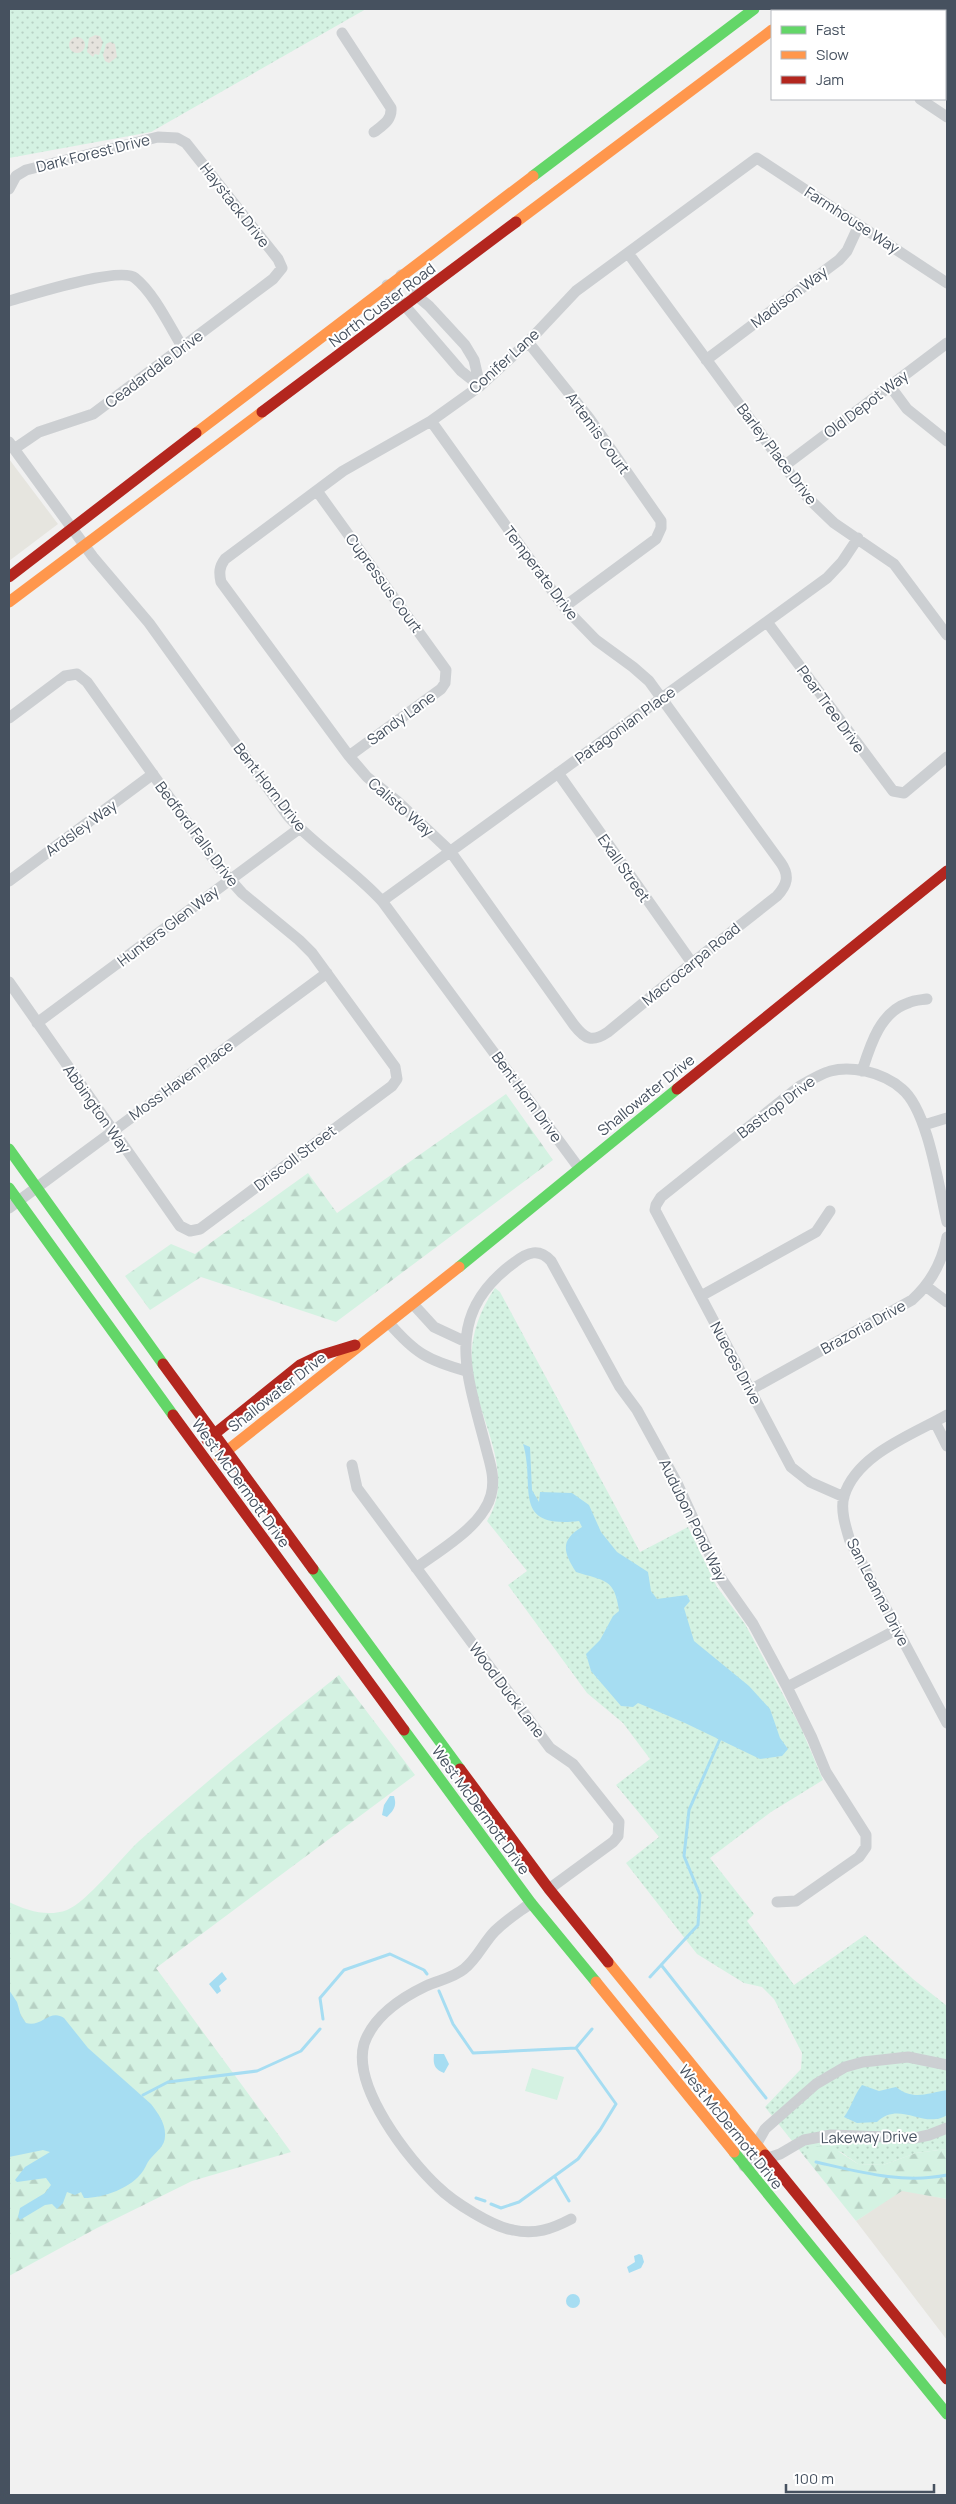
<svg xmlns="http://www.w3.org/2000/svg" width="956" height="2504" viewBox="0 0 956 2504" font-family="Manrope,sans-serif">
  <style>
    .commercial { fill: #e6e5df }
    .green { fill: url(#green-dots) }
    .forest { fill: url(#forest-firs) }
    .sand { fill: url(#sand-dots) }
    .pitch { fill: #d4f2e2 }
    .water { fill: #a6ddf2 }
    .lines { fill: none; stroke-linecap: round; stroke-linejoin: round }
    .stream { stroke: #a6ddf2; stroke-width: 3 }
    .street { stroke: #cccfd2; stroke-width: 11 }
    .fast { stroke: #63d668; stroke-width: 11 }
    .slow { stroke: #ff974d; stroke-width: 11 }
    .jam { stroke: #b3261e; stroke-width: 11 }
    .labels { text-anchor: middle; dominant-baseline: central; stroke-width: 4; stroke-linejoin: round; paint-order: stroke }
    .street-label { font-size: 15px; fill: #46515f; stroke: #fff }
  </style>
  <defs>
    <pattern id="green-dots" width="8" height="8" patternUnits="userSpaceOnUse" patternTransform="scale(1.25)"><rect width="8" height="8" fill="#d4f2e2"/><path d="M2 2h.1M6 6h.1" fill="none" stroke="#b7d1c4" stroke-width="1.8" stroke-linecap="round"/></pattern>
    <pattern id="forest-firs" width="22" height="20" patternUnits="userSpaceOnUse" patternTransform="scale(1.25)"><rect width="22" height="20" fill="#d4f2e2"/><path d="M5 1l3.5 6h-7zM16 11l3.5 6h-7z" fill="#b7d1c4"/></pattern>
    <pattern id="sand-dots" width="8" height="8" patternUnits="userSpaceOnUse" patternTransform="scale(1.25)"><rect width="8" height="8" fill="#e5e3dd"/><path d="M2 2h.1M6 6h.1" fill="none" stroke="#bbbab6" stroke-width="1.8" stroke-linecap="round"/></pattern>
  </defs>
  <rect width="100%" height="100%" fill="#f1f1f1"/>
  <path class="commercial" d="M9,459L58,524L9,561Z
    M902,2190L947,2199V2340L856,2221Z"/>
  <path class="green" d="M9,9H366L151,132L9,158Z
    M495,1288L500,1292L640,1552L688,1527L717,1587L745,1624L801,1728L823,1780L771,1812L710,1858L754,1914L747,1921L794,1985L865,1935L913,1979L947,2006V2149L916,2153L883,2165L858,2164L841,2152L815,2148L804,2156L765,2107L801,2069L802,2053L774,1999L762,1987L744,1983L697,1954L626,1863L659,1837L616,1785L650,1759L623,1723L587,1693L508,1585L527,1571L487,1521C517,1473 478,1420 472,1371C469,1340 478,1313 495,1288Z"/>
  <path class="forest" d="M506,1094L553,1160L336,1322L201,1277L150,1310L125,1276L171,1244L195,1254L308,1173L337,1213Z
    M339,1675L415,1775L156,1968L291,2152L192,2181L97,2228L9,2276V1902C27,1911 48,1917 67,1910C87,1902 120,1859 138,1842C203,1784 270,1729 339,1675Z
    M827,2144L858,2164L883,2165L916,2153L947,2149V2199L902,2191L856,2221L804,2156L815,2147Z"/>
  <path class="sand" d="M95,35L100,36L103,42L99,55L95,54L93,57L87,52L89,38Z
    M69 45a8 8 0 1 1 16 0a8 8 0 1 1-16 0Z
    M110,42L115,44L117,57L109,63L105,61L103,55L106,44Z"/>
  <path class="pitch" d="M532,2068L564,2077L557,2100L525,2091Z"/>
  <path class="water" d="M523,1444L530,1447L532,1490L539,1502L540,1492L572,1493L589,1505L601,1532L617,1552L648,1572L651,1591L657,1599L687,1595L690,1601L684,1608L694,1641L749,1686L770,1709L780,1738L788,1749L782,1756L760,1759L685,1723L638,1703L633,1707L621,1706L591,1671L586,1654L600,1640L613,1616L619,1611C615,1578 604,1581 576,1572C563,1552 560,1540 582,1527L579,1521C510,1529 536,1486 523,1444Z
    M390,1796H394C397,1806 394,1810 387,1817L382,1815L384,1805Z
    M222,1972L227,1979L219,1986L221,1991L217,1994L209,1984Z
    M9,1990L17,2002L21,2016L26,2023C41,2028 50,2008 64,2018L88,2048L151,2104C158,2113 166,2124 165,2136C165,2146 157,2151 151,2158C147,2162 146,2167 143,2171C132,2188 103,2198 84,2198L81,2192L75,2195L67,2192L63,2203L57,2209L52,2204L45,2205L20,2220L18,2217L20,2208L45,2193L51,2185L46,2178L17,2182L15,2180L25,2167L50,2152L43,2150L9,2157Z
    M434,2054H444L449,2064L444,2073C434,2069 433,2064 434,2054Z
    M862,2085L879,2091L896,2087C913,2101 928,2093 947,2090V2115C944,2117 939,2119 936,2119C917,2122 896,2103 877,2122L857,2123L844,2117C852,2106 854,2095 862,2085Z
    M639,2254L642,2255L644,2262L641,2268L629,2273L627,2267L635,2262L634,2256Z
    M566 2301a7 7 0 1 1 14 0a7 7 0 1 1-14 0Z"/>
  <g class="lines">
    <path class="stream" d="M662,1966L766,2098
      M650,1977L698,1925L700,1895L684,1856L689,1810L720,1739
      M439,1991L453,2024L473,2053L576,2048L592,2029
      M323,2019L320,1998L344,1970L390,1954L424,1970L427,1974
      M143,2095L168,2082L257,2071L301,2051L320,2029
      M816,2162C860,2172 903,2184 947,2175
      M555,2177L569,2201
      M476,2198L485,2201
      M491,2204L501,2208L519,2202L578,2159L600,2130L616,2104L576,2048"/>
    <path class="street" d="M342,33L391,108C392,120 383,125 374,132
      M920,99L947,117
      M9,189L16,176L26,170L158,137L177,138L186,143L278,259L282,268L273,279L93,414L39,432L14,449
      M628,253L808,498L834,523L894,564L947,635
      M401,275L417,296L429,306L465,345L474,360L480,386
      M387,285L461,371L480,386
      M9,301C30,295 121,266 135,278C154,293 170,327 183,348
      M528,342L589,418L661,521V528L656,539L564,607
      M706,360L839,260L847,251L859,225
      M890,386L907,409L947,441
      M431,421L564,607L596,640L633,667L649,681L781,863C790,876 787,885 777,896L692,963L608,1032C592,1043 585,1039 574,1025L450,851L397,801L367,777L349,756L221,582C219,573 219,567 225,559L343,471L431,421L480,386L528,342L576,291L757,158L947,283
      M9,442L93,557L149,623L288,816C316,847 353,869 382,901L579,1168
      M784,466L947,343
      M317,491L446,670L445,683L441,689L349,756
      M767,622L893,791L904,793L947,757
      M9,718L65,676L77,674L87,682L219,867L242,893L299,940L312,953L395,1067L397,1079L392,1086L200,1229L190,1231L180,1226L9,982
      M558,773L692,963
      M9,881L153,774
      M382,901L827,578L842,562L858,538
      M37,1023L300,828
      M862,1071C870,1046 880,1012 908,1003C914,1000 921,1000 927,999
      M924,1125L947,1118
      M9,1208L327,973
      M927,1287L947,1302
      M701,1296L816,1232L830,1211
      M413,1304L434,1327L464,1341
      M389,1323C415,1353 427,1360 466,1371
      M750,1390L912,1300C931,1283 942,1263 947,1237
      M947,1415C912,1435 857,1454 844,1496C840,1510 846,1528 850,1541L947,1723
      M935,1422L947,1446
      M352,1465L357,1488L550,1748L573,1764L619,1822L618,1836L613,1842L549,1889
      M844,1497L810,1482L791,1467L655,1210L656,1205L661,1197L800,1086C824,1072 836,1065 865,1071C878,1074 892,1080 902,1089C928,1110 939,1189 947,1222
      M416,1568C440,1550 483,1526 491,1495C496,1477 489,1461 485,1444C466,1371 443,1314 515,1262C528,1252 539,1248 551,1261L620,1387L637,1410L677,1483L720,1577L753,1624L787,1687L812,1738L826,1772L866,1835V1847L859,1857L796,1901L777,1902
      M787,1687L896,1630
      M531,1903C519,1912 506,1920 495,1931C484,1942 477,1959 464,1969C453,1978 439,1980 426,1986C401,1998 373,2017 364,2044C352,2087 408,2159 438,2187C453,2202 493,2227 513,2230C535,2235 552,2229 571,2219
      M744,2166L765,2129L816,2084L845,2067L863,2062L908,2057L947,2065
      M744,2166L780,2154L804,2140L831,2135L915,2138L929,2135L947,2128"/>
    <path class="fast" d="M797,11L801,9
      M533,176L754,9
      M9,1149L163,1364
      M9,1188L173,1415
      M459,1267L677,1089
      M313,1569L460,1769
      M404,1730L531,1903L596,1982
      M734,2152L947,2414"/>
    <path class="slow" d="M516,222L772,30
      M196,433L533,176
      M9,602L262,412
      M219,1457L459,1267
      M608,1962L765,2155
      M596,1982L734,2152"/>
    <path class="jam" d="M262,412L516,222
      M9,577L196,433
      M677,1089L947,871
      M163,1364L313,1569
      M173,1415L404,1730
      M207,1440L300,1365L319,1356L355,1345
      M460,1769L549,1889L608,1962
      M765,2155L947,2379"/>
  </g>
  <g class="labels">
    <g class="street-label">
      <text transform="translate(93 153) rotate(-14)">Dark Forest Drive</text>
      <text transform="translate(235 205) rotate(52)">Haystack Drive</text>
      <text transform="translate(852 220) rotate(33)">Farmhouse Way</text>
      <text transform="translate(789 297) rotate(-37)">Madison Way</text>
      <text transform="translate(382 305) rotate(-37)">North Custer Road</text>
      <text transform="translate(504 361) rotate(-42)">Conifer Lane</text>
      <text transform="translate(154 369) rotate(-37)">Ceadardale Drive</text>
      <text transform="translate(866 404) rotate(-37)">Old Depot Way</text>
      <text transform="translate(598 433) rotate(54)">Artemis Court</text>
      <text transform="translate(777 454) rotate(53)">Barley Place Drive</text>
      <text transform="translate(541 573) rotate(53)">Temperate Drive</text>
      <text transform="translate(384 583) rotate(54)">Cupressus Court</text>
      <text transform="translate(831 709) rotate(54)">Pear Tree Drive</text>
      <text transform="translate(401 718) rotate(-36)">Sandy Lane</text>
      <text transform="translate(625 725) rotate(-36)">Patagonian Place</text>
      <text transform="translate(270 787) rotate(52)">Bent Horn Drive</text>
      <text transform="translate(401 807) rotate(41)">Calisto Way</text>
      <text transform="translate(81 828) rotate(-36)">Ardsley Way</text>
      <text transform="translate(197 834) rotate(53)">Bedford Falls Drive</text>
      <text transform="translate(624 868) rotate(55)">Exall Street</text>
      <text transform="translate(168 926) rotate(-37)">Hunters Glen Way</text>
      <text transform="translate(691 964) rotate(-39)">Macrocarpa Road</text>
      <text transform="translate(181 1080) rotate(-36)">Moss Haven Place</text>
      <text transform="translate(646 1095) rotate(-39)">Shallowater Drive</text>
      <text transform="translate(527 1097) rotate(54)">Bent Horn Drive</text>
      <text transform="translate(776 1107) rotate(-37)">Bastrop Drive</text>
      <text transform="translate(97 1109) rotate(55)">Abbington Way</text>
      <text transform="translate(295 1158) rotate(-37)">Driscoll Street</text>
      <text transform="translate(863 1327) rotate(-29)">Brazoria Drive</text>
      <text transform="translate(736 1363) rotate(62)">Nueces Drive</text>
      <text transform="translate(277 1392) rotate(-38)">Shallowater Drive</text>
      <text transform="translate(241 1483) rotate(54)">West McDermott Drive</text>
      <text transform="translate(693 1520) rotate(64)">Audubon Pond Way</text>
      <text transform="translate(878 1592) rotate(63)">San Leanna Drive</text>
      <text transform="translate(507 1690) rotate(53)">Wood Duck Lane</text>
      <text transform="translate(481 1810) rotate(54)">West McDermott Drive</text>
      <text transform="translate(731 2127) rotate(51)">West McDermott Drive</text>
      <text transform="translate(869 2137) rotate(-1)">Lakeway Drive</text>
    </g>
  </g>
  <rect width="956" height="2504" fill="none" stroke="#46515f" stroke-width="20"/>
  <rect x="771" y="10" width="175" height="90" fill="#ffffff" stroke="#b5b9bf"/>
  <rect x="781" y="26" width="25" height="8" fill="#63d668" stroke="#b5b9bf"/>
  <text x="816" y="35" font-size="15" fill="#46515f">Fast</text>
  <rect x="781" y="51" width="25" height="8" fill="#ff974d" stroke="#b5b9bf"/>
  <text x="816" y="60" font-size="15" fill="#46515f">Slow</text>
  <rect x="781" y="76" width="25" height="8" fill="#b3261e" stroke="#b5b9bf"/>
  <text x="816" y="85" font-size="15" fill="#46515f">Jam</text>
  <path d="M786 2484v8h148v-8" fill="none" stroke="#46515f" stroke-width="2.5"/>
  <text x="794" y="2484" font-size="15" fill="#46515f" stroke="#ffffff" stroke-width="4" paint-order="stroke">100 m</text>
</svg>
